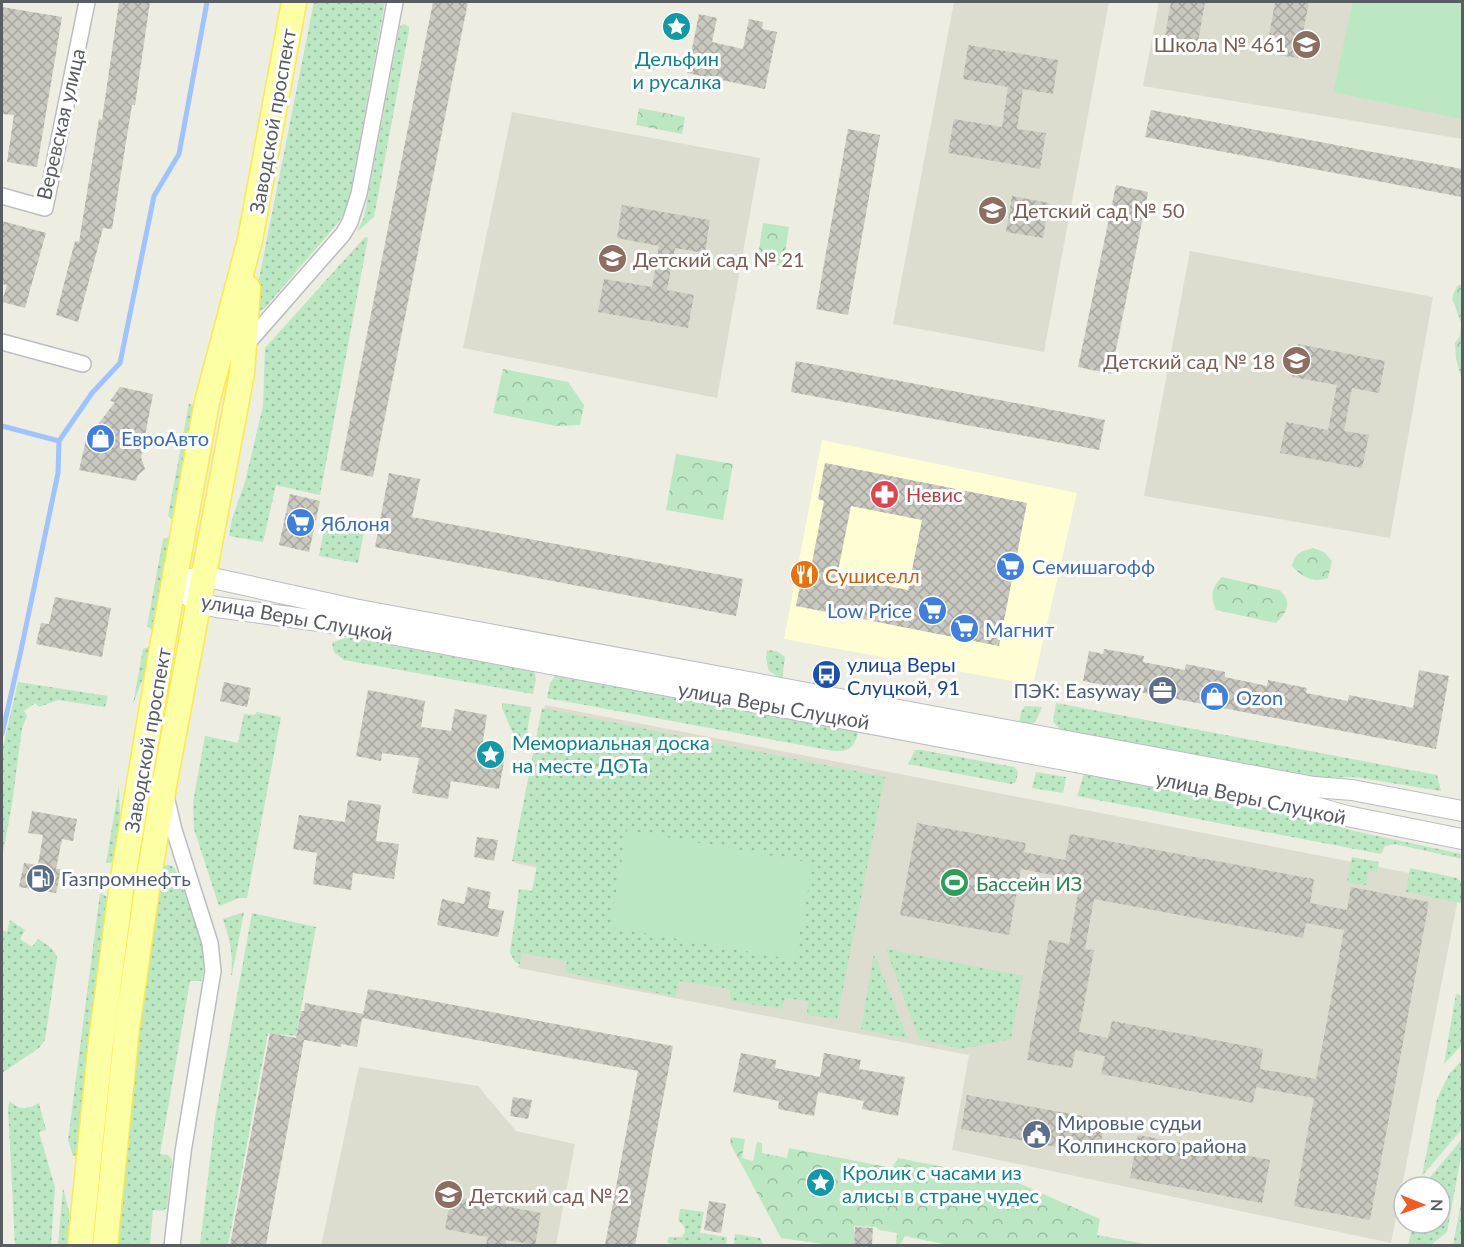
<svg xmlns="http://www.w3.org/2000/svg" width="1464" height="1247" viewBox="0 0 1464 1247" font-family="Lato,sans-serif">
  <style>
    .commercial { fill: #fffdd4 }
    .education { fill: #ddddcf }
    .grass { fill: url(#grass-dots) }
    .park { fill: url(#park-crowns) }
    .garden { fill: #bbe7c3 }
    .lines { fill: none; stroke-linecap: round; stroke-linejoin: round }
    .stream { stroke: #9fc3ff; stroke-width: 5 }
    .building { fill: url(#building-cross-hatch); fill-rule: evenodd }
    .minor-casing { stroke: #bbbdc3; stroke-width: 18 }
    .tertiary-casing { stroke: #bbbdc3; stroke-width: 22 }
    .primary-casing { stroke: #faea4d; stroke-width: 27 }
    .minor { stroke: #fff; stroke-width: 15 }
    .tertiary { stroke: #fff; stroke-width: 20 }
    .primary { stroke: #fcffa4; stroke-width: 24 }
    .labels { text-anchor: middle; dominant-baseline: central; stroke-width: 6; stroke-linejoin: round; paint-order: stroke }
    .education-label { font-size: 20px; fill: #785e54; stroke: #fff; text-anchor: start }
    .culture-label { font-size: 20px; fill: #0d838f; stroke: #fff; text-anchor: start }
    .street-label { font-size: 20px; fill: #595c63; stroke: #fff }
    .shop-label { font-size: 20px; fill: #366cbe; stroke: #fff; text-anchor: start }
    .health-label { font-size: 20px; fill: #be3a42; stroke: #fff; text-anchor: start }
    .food-label { font-size: 20px; fill: #c56008; stroke: #fff; text-anchor: start }
    .transit-label { font-size: 20px; fill: #164399; stroke: #fff; text-anchor: start }
    .service-label { font-size: 20px; fill: #4e5e75; stroke: #fff; text-anchor: start }
    .leisure-label { font-size: 20px; fill: #27864d; stroke: #fff; text-anchor: start }
  </style>
  <defs>
    <pattern id="grass-dots" width="8" height="8" patternUnits="userSpaceOnUse" patternTransform="scale(1.5)"><rect width="8" height="8" fill="#bbe7c3"/><path d="M2 2h.1M6 6h.1" fill="none" stroke="#9bbea2" stroke-width="1.8" stroke-linecap="round"/></pattern>
    <pattern id="park-crowns" width="20" height="18" patternUnits="userSpaceOnUse" patternTransform="scale(1.5)"><rect width="20" height="18" fill="#bbe7c3"/><path d="M2 6a3 3 0 1 1 6 0M12 15a3 3 0 1 1 6 0" fill="none" stroke="#9bbea2"/></pattern>
    <pattern id="building-cross-hatch" width="8" height="8" patternUnits="userSpaceOnUse" patternTransform="scale(1.5)"><rect width="8" height="8" fill="#cac9c0"/><path d="M0 0l8 8M0 8l8-8" fill="none" stroke="#a7a6a0"/></pattern>
  </defs>
  <rect width="100%" height="100%" fill="#edede1"/>
  <path class="commercial" d="M822,440L1077,493L1033,685L784,639Z"/>
  <path class="education" d="M954,2H1109L1044,352L893,324Z
    M1159,2H1462V139L1143,86Z
    M512,112L760,158L717,398L463,348Z
    M1190,251L1433,297L1390,538L1144,496Z
    M545,705L1461,883L1391,1243L952,1150L969,1055L518,968L537,868L515,863Z
    M359,1067L478,1086L516,1131L575,1144L556,1245L321,1246Z"/>
  <path class="grass" d="M314,2H385L351,189L344,214L337,224L264,309L257,311L254,304Z
    M404,24L409,27V30L374,217L357,232L364,217L400,26Z
    M365,237L368,238L320,495L276,485L263,542L229,536L232,519L245,482L263,406L265,348Z
    M189,403L196,407L175,521L168,516Z
    M326,519L365,526L358,563L319,556Z
    M172,536L155,632L147,626L163,539Z
    M344,638H351L534,671L536,679L533,694L344,660L334,652L332,643Z
    M152,646L150,660L133,704L143,649Z
    M767,650L776,651L785,657L782,679L769,671L766,659Z
    M556,675L858,732C855,747 849,752 834,751L547,698L550,683Z
    M18,682L108,696L105,707L58,700L39,707L35,703L24,711L27,716L22,728L12,804L2,858V751Z
    M502,703L531,707L526,740L515,738L502,708Z
    M1056,703L1437,775L1441,791L1355,777L1319,778L1061,730L1053,722Z
    M1025,706L1042,707L1036,721L1030,725L1019,724L1021,712Z
    M542,708L885,777L837,1019L807,1015L808,1001L785,998L782,1009L731,1001L730,989L679,981L675,997L565,972L567,961L522,953L520,964L515,962L510,953L519,889L532,891L537,865L512,861Z
    M257,712L281,717L247,898H239L219,906L194,829L193,802L205,736L238,743L244,714L254,715Z
    M915,750H921L1014,767L1018,772L1016,782L1011,784L908,764Z
    M1036,772L1066,777L1063,793L1032,788Z
    M1084,774L1307,816L1354,831L1462,854V859L1395,844L1385,846L1381,854L1077,796Z
    M119,786C119,805 124,848 111,863H106Z
    M1352,857L1379,862L1377,872L1369,871L1366,885L1347,882Z
    M168,865L172,866L175,869C185,897 213,953 201,981H190L160,1154L168,1155L172,1160L167,1208L162,1211L153,1210L150,1245L117,1246L140,1018L162,871L164,866Z
    M1410,868L1457,878L1462,883V903L1406,892Z
    M100,893L106,896L108,899L77,1155L73,1156L68,1140Z
    M244,912L232,975H231C234,954 229,938 223,919Z
    M252,913L316,927L296,1036L268,1033L228,1245H200L215,1118Z
    M10,920L25,930L20,939L32,947L38,939C46,944 55,949 57,958L45,1040L39,1048L2,1073V930L7,932Z
    M886,949L1023,976L1011,1039L962,1049L919,1039Z
    M874,953L908,1039L861,1029Z
    M1456,994L1462,996V1045L1444,1064Z
    M1462,1060V1129L1422,1176L1437,1099L1449,1074Z
    M10,1101C20,1111 28,1109 39,1103L46,1130L39,1132L55,1187L51,1245H15L8,1107Z
    M1462,1139V1151L1447,1232L1431,1245H1408L1413,1223H1440V1187H1422Z
    M63,1188L70,1215L68,1245L58,1246Z
    M1462,1197V1245H1453Z
    M683,1209L704,1212L700,1233L727,1237L726,1245H673L667,1242L669,1237H682L685,1232L684,1226L678,1220L680,1210Z
    M735,1234L760,1238L764,1245H734Z"/>
  <path class="park" d="M639,108L685,117L682,134L636,125Z
    M763,223L789,227L783,266L757,262Z
    M1462,284V380L1456,359L1455,343L1460,336L1461,323L1452,298L1457,286Z
    M503,369L568,382L584,405L580,425L556,426L493,413Z
    M676,454L733,464L723,520L666,510Z
    M1313,548L1324,552L1332,561L1328,578C1313,583 1303,578 1292,566C1295,553 1300,552 1313,548Z
    M1222,577L1279,590C1293,601 1287,613 1276,623L1216,610C1210,596 1211,588 1222,577Z
    M731,1137L745,1139L742,1158L753,1161L757,1142L762,1143V1153L787,1158L789,1148L892,1168L898,1158L1014,1181L1100,1219L1097,1235L1151,1245L952,1246L905,1236L900,1245H896L897,1233L879,1230L876,1227L854,1226V1245H830L781,1238L730,1143Z"/>
  <path class="garden" d="M1353,2H1462V119L1333,92Z
    M627,830L813,863L795,960L610,927Z"/>
  <g class="lines">
    <path class="stream" d="M2,426L59,441
      M2,734L20,655L58,473L59,441L92,393L120,363L154,196L179,154L207,2"/>
  </g>
  <path class="building" d="M119,2H150L135,105H132L112,229L103,228L78,322L56,315L75,241L79,242L99,119L102,120Z
    M433,2H468L373,477L340,470Z
    M1171,2H1205L1198,42L1165,36Z
    M1275,2H1309L1298,58L1266,53Z
    M2,7L62,17L37,167L7,162L14,115L2,114Z
    M699,14L717,18L712,42L743,49L749,19L763,22L762,29L777,32L765,89L687,73Z
    M968,45L1058,60L1053,94L1023,89L1017,129L1046,133L1040,169L948,153L954,119L1002,127L1008,87L963,79Z
    M1151,110L1462,169V197L1145,137Z
    M848,129L880,135L848,315L816,309Z
    M1116,185L1148,192L1111,374L1078,367Z
    M1012,196L1049,203L1043,238L1006,232Z
    M622,205L710,220L705,253L675,248L667,290L694,295L688,328L598,312L604,279L652,287L659,246L617,238Z
    M2,221L46,233L25,308L2,302L7,285L2,284Z
    M1298,344L1385,361L1379,393L1352,388L1344,431L1369,435L1362,468L1280,453L1286,422L1328,430L1337,385L1292,377Z
    M796,361L1105,420L1099,450L791,392Z
    M120,387L153,394L141,457L145,469L138,475L136,481L79,470L86,440L115,402L110,401Z
    M825,463L1027,503L999,646L796,606L803,571L810,573L824,501L818,499ZM851,506L922,520L908,590L837,576Z
    M389,473L420,479L412,517L743,579L736,616L375,547Z
    M290,494L320,501L309,552L279,545Z
    M55,597L111,608L102,657L36,644L41,623L49,624Z
    M1104,649L1144,656L1143,662L1185,670L1186,664L1225,672V677L1267,686L1268,680L1307,688L1306,693L1348,701L1349,695L1413,708L1419,670L1449,676L1436,749L1083,681L1089,651L1103,654Z
    M224,682L251,688L247,707L220,701Z
    M368,690L425,701L421,727L451,731L455,709L487,715L482,747L506,751L499,789L451,781L448,799L412,793L419,758L382,753L381,761L356,756Z
    M348,800L381,805L376,841L399,844L394,879L353,873L351,890L313,884L317,853L293,849L299,815L345,822Z
    M32,811L77,819L73,841L62,839L56,869H61L56,893L19,887L24,863L38,865L43,835L28,833Z
    M917,823L1026,843L1024,852L1065,860L1070,834L1314,879L1310,903L1347,910L1351,887L1429,902L1370,1220L1294,1206L1314,1098L1256,1087L1253,1103L1101,1074L1105,1056L1075,1050L1072,1068L1027,1060L1049,940L1069,944L1078,894L1060,891L1062,877L1021,869L1009,935L900,915ZM1094,899L1303,938L1306,923L1344,930L1316,1079L1260,1069L1263,1049L1112,1021L1108,1038L1079,1032L1094,950L1085,949Z
    M477,837L498,840L494,861L474,857Z
    M468,887L491,892L488,908L504,911L498,937L437,925L442,899L464,904Z
    M368,989L673,1046L635,1245H605L638,1071L362,1018L357,1047L341,1044V1047L300,1039L304,1040L266,1245H230L270,1033L296,1038L301,1011H304L305,1003L363,1014Z
    M741,1053L776,1060L775,1068L820,1077L824,1053L861,1060L859,1069L905,1077L898,1116L862,1109L864,1101L818,1092L814,1116L778,1109L779,1101L733,1092Z
    M967,1095L1105,1120L1099,1155L961,1129Z
    M513,1097L532,1100L528,1119L510,1116Z
    M1138,1135L1270,1160L1262,1203L1130,1178Z
    M451,1196L541,1213L535,1245L506,1240V1245H486L488,1237L445,1229Z
    M709,1201L726,1204L721,1233L704,1230Z
    M855,1227L873,1228L872,1244H854Z"/>
  <g class="lines">
    <defs>
      <path id="minor" d="M2,196L45,208L87,2
        M2,342L83,364
        M245,346L343,234L350,222L359,194L395,2
        M166,796L174,830L210,943L213,971L183,1152L172,1246"/>
      <path id="tertiary" d="M192,579L203,576L354,609L1314,787L1352,790L1462,811
        M175,585L198,603L217,607L326,622L1311,806L1347,816L1462,839"/>
      <path id="primary" d="M80,1246L101,1041L122,884L163,642L207,402L250,240L294,2
        M105,1246L127,1028L147,889L164,786L242,373L248,288"/>
    </defs>
    <use href="#minor" class="minor-casing"/>
    <use href="#tertiary" class="tertiary-casing"/>
    <use href="#primary" class="primary-casing"/>
    <use href="#minor" class="minor"/>
    <use href="#tertiary" class="tertiary"/>
    <use href="#primary" class="primary"/>
  </g>
  <defs>
    <symbol id="sight-disc" viewBox="-11 -11 22 22"><circle r="9.5" fill="#0f9aa8" stroke="#fff"/><path d="M0-6L1.8-2.2L6-1.7L2.9 1.2L3.7 5.4L0 3.3L-3.7 5.4L-2.9 1.2L-6-1.7L-1.8-2.2Z" fill="#fff"/></symbol>
    <symbol id="school-disc" viewBox="-11 -11 22 22"><circle r="9.5" fill="#8d6e63" stroke="#fff"/><path d="M0-5L7-2L0 1L-7-2ZM-4 1L0 2.5L4 1V4Q0 6-4 4Z" fill="#fff"/></symbol>
    <symbol id="shop-disc" viewBox="-11 -11 22 22"><circle r="9.5" fill="#3f7fe0" stroke="#fff"/><path d="M-5-2.5h2.3a2.7 3.5 0 0 1 5.4 0H5L5.5 6h-11ZM-1.5-2.5h3a1.5 2.3 0 0 0-3 0Z" fill="#fff"/></symbol>
    <symbol id="pharmacy-disc" viewBox="-11 -11 22 22"><circle r="9.5" fill="#e0444e" stroke="#fff"/><path d="M-2-6h4v4h4v4h-4v4h-4v-4h-4v-4h4Z" fill="#fff"/></symbol>
    <symbol id="supermarket-disc" viewBox="-11 -11 22 22"><circle r="9.5" fill="#3f7fe0" stroke="#fff"/><path d="M-6-5.5h2.5l.6 2H6L4.5 2H-2.5L-4.4-4H-6ZM-1.5 3.2a1.3 1.3 0 1 0 .1 0ZM3 3.2a1.3 1.3 0 1 0 .1 0Z" fill="#fff"/></symbol>
    <symbol id="restaurant-disc" viewBox="-11 -11 22 22"><circle r="9.5" fill="#e8710a" stroke="#fff"/><path d="M-5-6h1v4h1v-4h1v4h1v-4h1v5L-1.5 .5V6h-2V.5L-5-1ZM5-6V6H3V1.5H1.5Q1.5-4 5-6Z" fill="#fff"/></symbol>
    <symbol id="bus-disc" viewBox="-11 -11 22 22"><circle r="9.5" fill="#1a4fb4" stroke="#fff"/><path d="M-5-6H5V4H4V6H2V4H-2V6H-4V4H-5ZM-3.5-4V0h7V-4ZM-3.5 1.2v1.5H-2V1.2ZM2 1.2v1.5H3.5V1.2Z" fill="#fff"/></symbol>
    <symbol id="office-disc" viewBox="-11 -11 22 22"><circle r="9.5" fill="#5c6f8a" stroke="#fff"/><path d="M-6-3h4V-5.5h4V-3h4V5H-6ZM-1-4.5V-3h2v-1.5ZM-6 0V1H6V0Z" fill="#fff"/></symbol>
    <symbol id="fuel-disc" viewBox="-11 -11 22 22"><circle r="9.5" fill="#5c6f8a" stroke="#fff"/><path d="M-5.5-6h7V0h2V4h1.3V-2.5L3-4.5l.8-.8L6-3V5H2.5V1h-1V6h-7ZM-4.2-4.7v3.2H.2V-4.7Z" fill="#fff"/></symbol>
    <symbol id="stadium-disc" viewBox="-11 -11 22 22"><circle r="9.5" fill="#2e9e5b" stroke="#fff"/><path d="M0-5a6.5 5 0 1 0 0 10a6.5 5 0 1 0 0-10ZM-3.5-1.8h7v3.6h-7Z" fill="#fff"/></symbol>
    <symbol id="civic-disc" viewBox="-11 -11 22 22"><circle r="9.5" fill="#5c6f8a" stroke="#fff"/><path d="M-.6-6.5H3V-4.5H.6V-3L4-1V1h2V6H-6V1h2V-1L-.6-3ZM-1.2 2.5V6h2.4V2.5Z" fill="#fff"/></symbol>
  </defs>
  <g fill-rule="evenodd">
    <use href="#sight-disc" x="660" y="10" width="33" height="33"/>
    <use href="#school-disc" x="1290" y="28" width="33" height="33"/>
    <use href="#school-disc" x="976" y="194" width="33" height="33"/>
    <use href="#school-disc" x="596" y="242" width="33" height="33"/>
    <use href="#school-disc" x="1280" y="344" width="33" height="33"/>
    <use href="#shop-disc" x="84" y="422" width="33" height="33"/>
    <use href="#pharmacy-disc" x="868" y="478" width="33" height="33"/>
    <use href="#supermarket-disc" x="284" y="506" width="33" height="33"/>
    <use href="#supermarket-disc" x="994" y="550" width="33" height="33"/>
    <use href="#restaurant-disc" x="788" y="558" width="33" height="33"/>
    <use href="#supermarket-disc" x="916" y="594" width="33" height="33"/>
    <use href="#supermarket-disc" x="948" y="612" width="33" height="33"/>
    <use href="#bus-disc" x="810" y="658" width="33" height="33"/>
    <use href="#office-disc" x="1146" y="674" width="33" height="33"/>
    <use href="#shop-disc" x="1198" y="680" width="33" height="33"/>
    <use href="#sight-disc" x="474" y="738" width="33" height="33"/>
    <use href="#fuel-disc" x="24" y="862" width="33" height="33"/>
    <use href="#stadium-disc" x="938" y="866" width="33" height="33"/>
    <use href="#civic-disc" x="1020" y="1118" width="33" height="33"/>
    <use href="#sight-disc" x="804" y="1166" width="33" height="33"/>
    <use href="#school-disc" x="432" y="1178" width="33" height="33"/>
  </g>
  <g class="labels">
    <g class="education-label">
      <text x="1286" y="44" text-anchor="end">Школа № 461</text>
      <text x="1013" y="210">Детский сад № 50</text>
      <text x="633" y="259">Детский сад № 21</text>
      <text x="1275" y="361" text-anchor="end">Детский сад № 18</text>
      <text x="469" y="1195">Детский сад № 2</text>
    </g>
    <g class="culture-label">
      <text x="677" y="58" text-anchor="middle">Дельфин<tspan x="677" dy="23">и русалка</tspan></text>
      <text x="512" y="742">Мемориальная доска<tspan x="512" dy="23">на месте ДОТа</tspan></text>
      <text x="842" y="1172">Кролик с часами из<tspan x="842" dy="23">алисы в стране чудес</tspan></text>
    </g>
    <g class="street-label">
      <text transform="translate(272 121) rotate(-80)">Заводской проспект</text>
      <text transform="translate(60 124) rotate(-77)">Веревская улица</text>
      <text transform="translate(297 617) rotate(10)">улица Веры Слуцкой</text>
      <text transform="translate(774 705) rotate(10)">улица Веры Слуцкой</text>
      <text transform="translate(147 740) rotate(-80)">Заводской проспект</text>
      <text transform="translate(1251 797) rotate(12)">улица Веры Слуцкой</text>
    </g>
    <g class="shop-label">
      <text x="121" y="438">ЕвроАвто</text>
      <text x="321" y="523">Яблоня</text>
      <text x="1032" y="566">Семишагофф</text>
      <text x="912" y="610" text-anchor="end">Low Price</text>
      <text x="985" y="629">Магнит</text>
      <text x="1236" y="697">Ozon</text>
    </g>
    <g class="health-label">
      <text x="906" y="494">Невис</text>
    </g>
    <g class="food-label">
      <text x="825" y="575">Сушиселл</text>
    </g>
    <g class="transit-label">
      <text x="847" y="664">улица Веры<tspan x="847" dy="23">Слуцкой, 91</tspan></text>
    </g>
    <g class="service-label">
      <text x="1141" y="690" text-anchor="end">ПЭК: Easyway</text>
      <text x="61" y="878">Газпромнефть</text>
      <text x="1057" y="1122">Мировые судьи<tspan x="1057" dy="23">Колпинского района</tspan></text>
    </g>
    <g class="leisure-label">
      <text x="976" y="883">Бассейн ИЗ</text>
    </g>
  </g>
  <rect width="1464" height="1247" fill="none" stroke="#595c63" stroke-width="6"/>
  <g transform="translate(1422 1205) rotate(91)"><circle r="28" fill="#ffffff" stroke="#bdbec1" stroke-width="1.5"/>
  <path d="M0-4.5L10 22L0 15L-10 22Z" fill="#f35a21"/>
  <text y="-9" font-size="16" font-weight="bold" text-anchor="middle" fill="#595c63">N</text>
  </g>
</svg>
